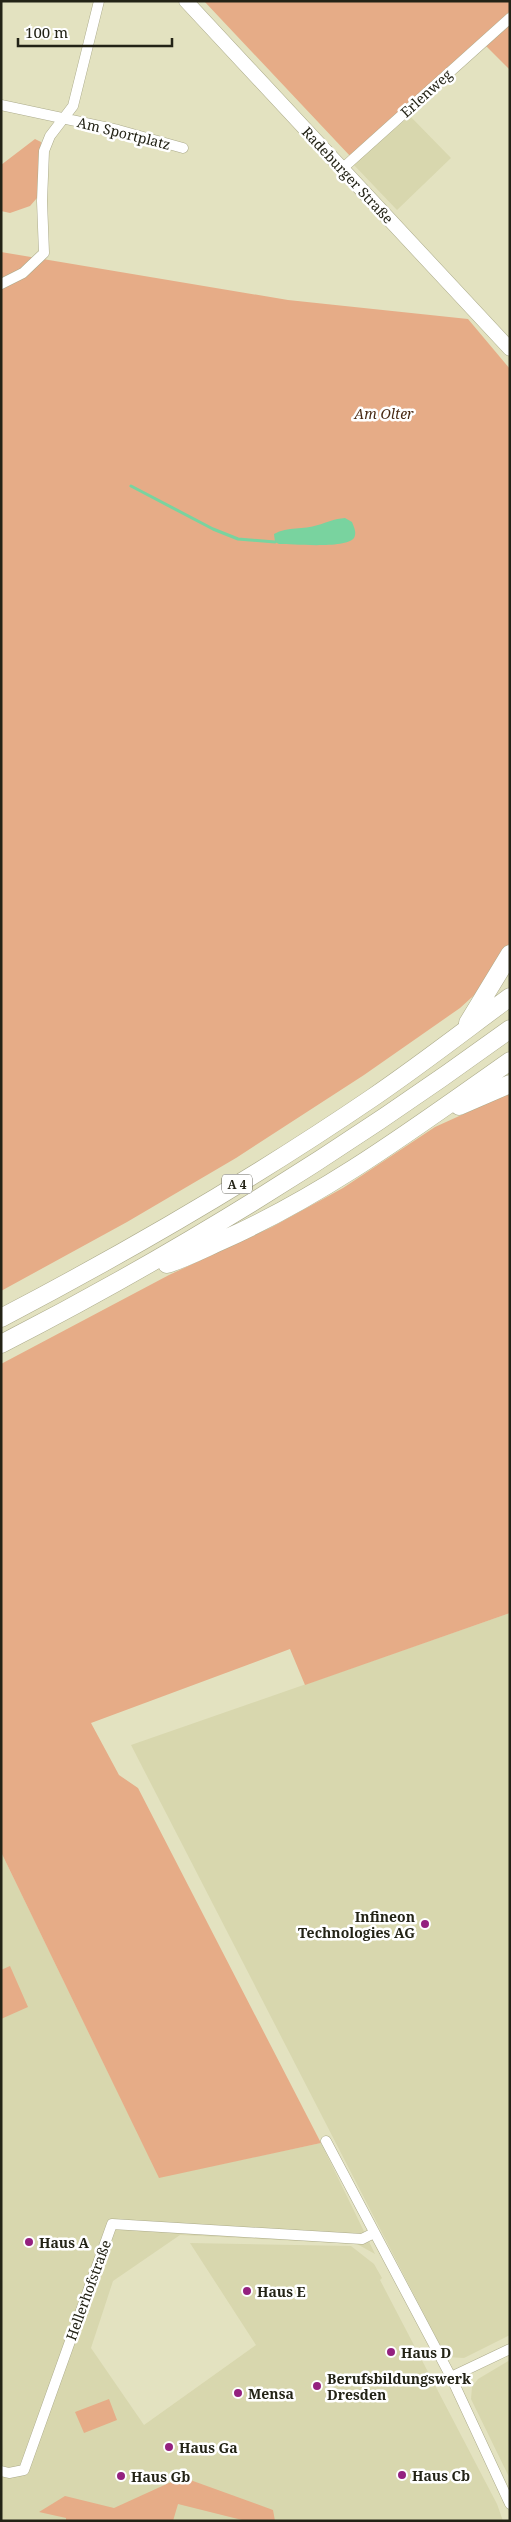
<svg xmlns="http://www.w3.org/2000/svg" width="511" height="2522" viewBox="0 0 511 2522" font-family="'Noto Serif',serif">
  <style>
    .built { fill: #d8d7ae }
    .green { fill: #e6ac87 }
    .water { fill: #79d39f }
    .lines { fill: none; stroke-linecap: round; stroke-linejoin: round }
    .stream { stroke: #79d39f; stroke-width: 3 }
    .minor-casing { stroke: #acab8b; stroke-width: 11 }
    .secondary-casing { stroke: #acab8b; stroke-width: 15 }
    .motorway-casing { stroke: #acab8b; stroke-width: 19 }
    .minor { stroke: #fff; stroke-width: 10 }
    .secondary { stroke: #fff; stroke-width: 14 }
    .motorway { stroke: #fff; stroke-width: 18 }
    .poi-dot { fill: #94217f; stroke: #fff; stroke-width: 2 }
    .labels { text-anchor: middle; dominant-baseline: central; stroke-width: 5; stroke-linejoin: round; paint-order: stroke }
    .shield { fill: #fff; stroke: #65655c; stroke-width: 1 }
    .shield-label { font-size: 12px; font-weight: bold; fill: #232316 }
    .street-label { font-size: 14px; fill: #232316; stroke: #fff }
    .park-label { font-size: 14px; font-style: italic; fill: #492a14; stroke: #fff }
    .poi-label { font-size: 14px; font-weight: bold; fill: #232316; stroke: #fff; text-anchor: start }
  </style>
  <rect width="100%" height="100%" fill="#e3e2c0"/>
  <path class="built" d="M410,116L451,158L397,210L353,164Z
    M510,1613V2335L464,2358L446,2357L131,1745Z
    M1,1852L159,2177L321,2143L375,2254L357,2244L180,2235L113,2281L91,2348L144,2425L256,2345L190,2243L351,2246L374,2264L382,2278L380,2280L497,2504L503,2521H1Z
    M510,2360V2479L471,2399L472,2387L478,2379Z"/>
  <path class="green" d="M204,1H510V11L351,157Z
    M510,22V70L485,45Z
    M35,139L41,142L37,198L30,206L10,213L1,211V165Z
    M1,252L288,300L468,319L510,369V941L505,953L482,988L460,1008L364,1075L236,1158L127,1222L1,1291Z
    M510,1093V1613L305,1685L290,1649L91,1723L119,1775L138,1788L321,2143L159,2178L1,1852V1364L169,1275L272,1227L343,1188L435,1127Z
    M10,1966L28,2007L1,2019V1970Z
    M109,2399L117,2420L84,2433L75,2412Z
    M182,2477L273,2510L275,2521H246L178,2504L173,2521H66V2518L39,2512L65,2496L114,2508Z"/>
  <path class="water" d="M345,518L352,522C354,527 357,533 354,538C346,549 293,544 279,544L275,542L274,534C288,526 303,530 318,525C328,522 334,519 345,518Z"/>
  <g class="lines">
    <path class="stream" d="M131,486L213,529L238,539L275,542"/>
    <defs>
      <path id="minor" d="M1,105L118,130L183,148
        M343,168L510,18
        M1,284L23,273L44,253L42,201L44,151L50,136L73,106L99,1
        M326,2141L451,2377L510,2504
        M451,2377L510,2349
        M1,2471L9,2473L24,2470L112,2224L362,2239L374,2233"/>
      <path id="secondary" d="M186,1L510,349"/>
      <path id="motorway" d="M468,1023L510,954
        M459,1106L510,1084
        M167,1264C186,1258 205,1248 223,1240C328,1193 416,1127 510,1061
        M1,1318C129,1251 253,1179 372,1098C419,1066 464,1031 510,997
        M1,1344C179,1253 348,1147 510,1029"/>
    </defs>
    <use href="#minor" class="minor-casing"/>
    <use href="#secondary" class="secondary-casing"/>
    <use href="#motorway" class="motorway-casing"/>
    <use href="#minor" class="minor"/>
    <use href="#secondary" class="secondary"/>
    <use href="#motorway" class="motorway"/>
  </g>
  <g class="poi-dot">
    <circle cx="425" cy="1924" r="5"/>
    <circle cx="29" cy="2242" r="5"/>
    <circle cx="247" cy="2291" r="5"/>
    <circle cx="391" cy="2352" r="5"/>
    <circle cx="317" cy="2386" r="5"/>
    <circle cx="238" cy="2393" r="5"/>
    <circle cx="169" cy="2447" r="5"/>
    <circle cx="402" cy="2475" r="5"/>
    <circle cx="121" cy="2476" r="5"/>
  </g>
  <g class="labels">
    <rect class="shield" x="222" y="1174.5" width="30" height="19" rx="4"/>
    <g class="shield-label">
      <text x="237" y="1184">A 4</text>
    </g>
    <g class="street-label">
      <text transform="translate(426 93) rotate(-42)">Erlenweg</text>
      <text transform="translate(124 133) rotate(14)">Am Sportplatz</text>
      <text transform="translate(348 175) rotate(47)">Radeburger Straße</text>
      <text transform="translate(88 2290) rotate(-70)">Hellerhofstraße</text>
    </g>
    <g class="park-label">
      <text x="384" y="413">Am Olter</text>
    </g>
    <g class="poi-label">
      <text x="415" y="1916" text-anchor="end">Infineon<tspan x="415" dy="16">Technologies AG</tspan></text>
      <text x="39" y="2242">Haus A</text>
      <text x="257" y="2291">Haus E</text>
      <text x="401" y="2352">Haus D</text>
      <text x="327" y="2378">Berufsbildungswerk<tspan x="327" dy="16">Dresden</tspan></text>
      <text x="248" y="2393">Mensa</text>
      <text x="179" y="2447">Haus Ga</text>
      <text x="412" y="2475">Haus Cb</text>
      <text x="131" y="2476">Haus Gb</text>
    </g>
  </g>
  <rect width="511" height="2522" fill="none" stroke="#232316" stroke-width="5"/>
  <path d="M18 38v8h154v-8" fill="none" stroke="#232316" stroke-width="2.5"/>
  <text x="25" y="38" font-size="15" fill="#232316" stroke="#ffffff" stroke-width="4" paint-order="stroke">100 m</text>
</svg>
